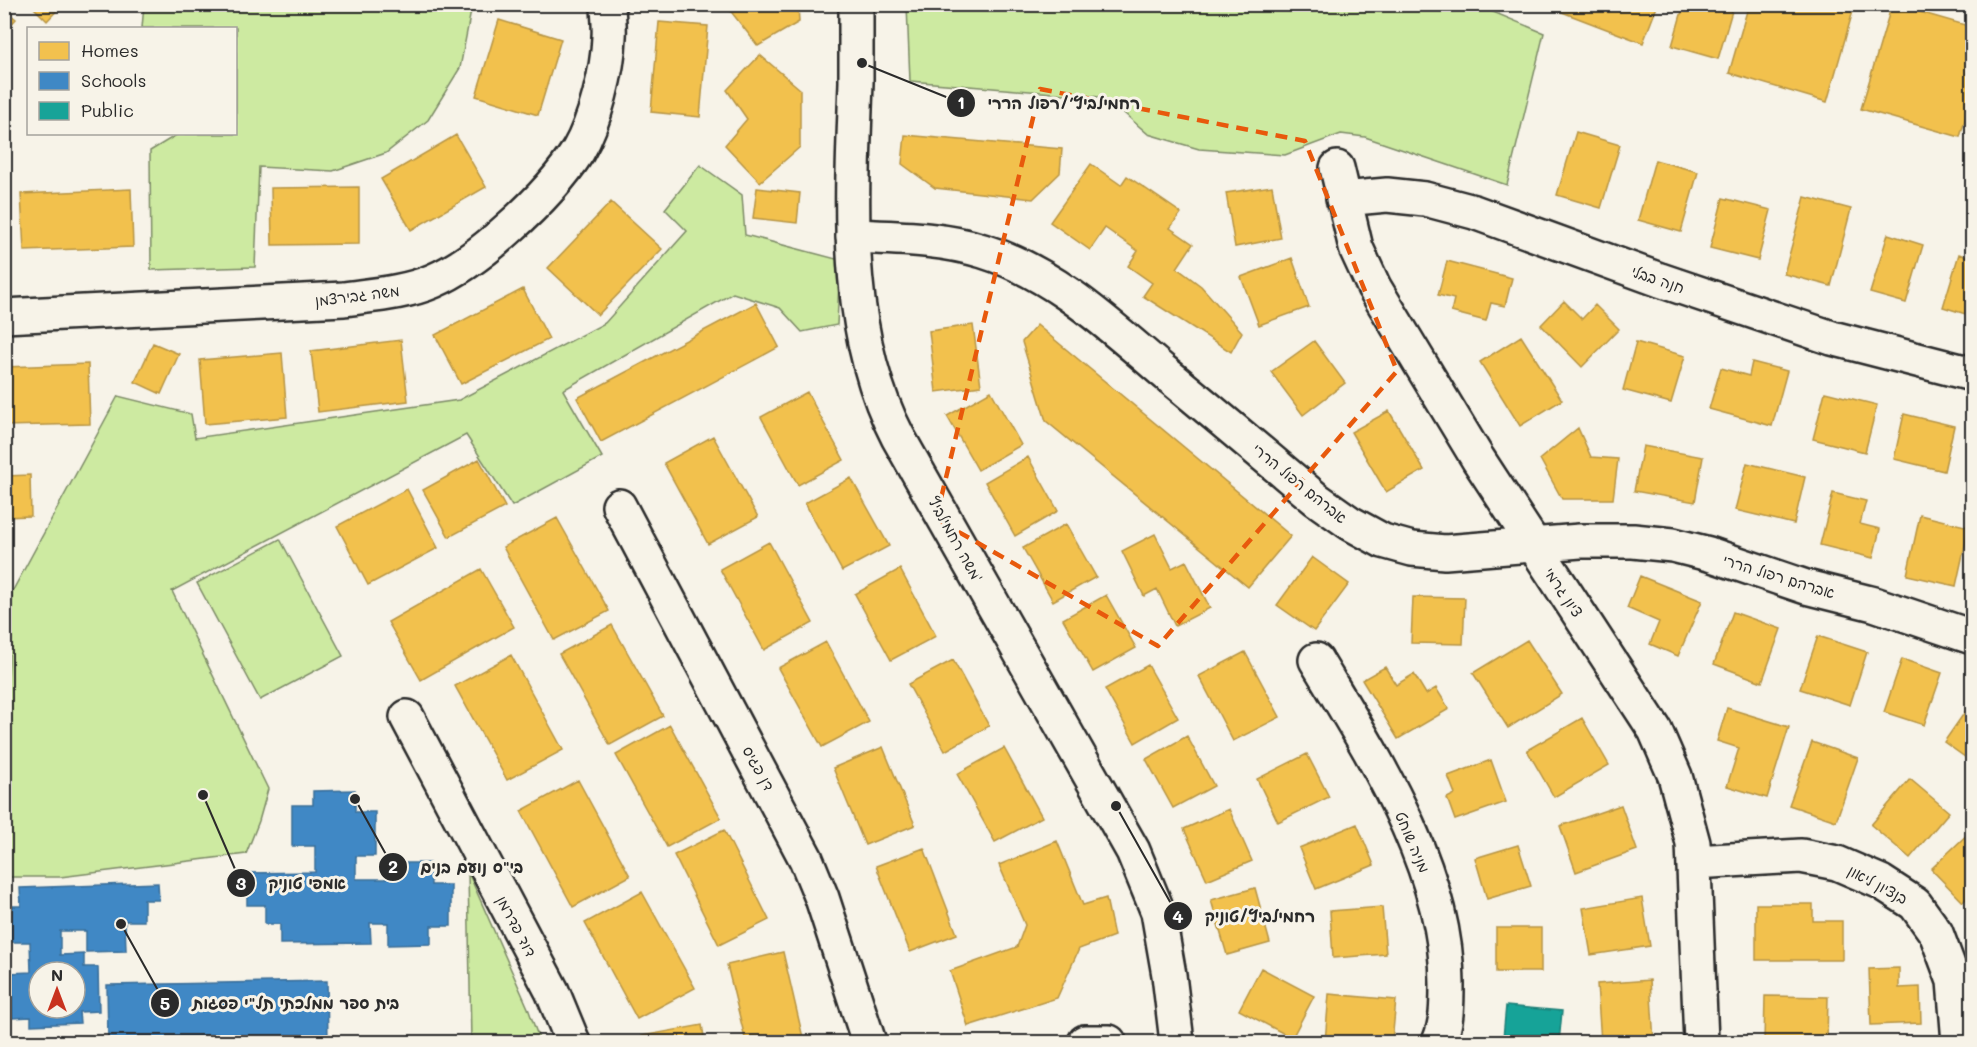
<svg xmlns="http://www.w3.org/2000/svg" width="1977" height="1047" viewBox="0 0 1977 1047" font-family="Mali,'Playpen Sans Hebrew',sans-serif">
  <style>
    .green { fill: #cdeaa1; stroke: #7c8a66; stroke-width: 1.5 }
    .homes { fill: #f2c14e; stroke: #b69444; stroke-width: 1.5 }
    .schools { fill: #3f88c5; stroke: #396c97; stroke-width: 1.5; fill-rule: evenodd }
    .public { fill: #17a398; stroke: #1d7f77; stroke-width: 1.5 }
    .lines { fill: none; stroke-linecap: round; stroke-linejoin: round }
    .minor-casing { stroke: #2b2b2b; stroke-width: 38 }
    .tertiary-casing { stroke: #2b2b2b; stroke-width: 38 }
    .minor { stroke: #f7f3e8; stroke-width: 33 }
    .tertiary { stroke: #f7f3e8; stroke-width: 33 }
    .marked { fill: none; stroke: #e8590c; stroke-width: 4.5; stroke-dasharray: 12 8; stroke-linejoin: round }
    .labels { text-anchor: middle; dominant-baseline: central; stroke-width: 6; stroke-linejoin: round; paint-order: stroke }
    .street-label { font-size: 15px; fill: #2b2b2b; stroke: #f7f3e8 }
    .leader { fill: none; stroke: #2b2b2b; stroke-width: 2 }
    .callout-dot { fill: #2b2b2b; stroke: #f7f3e8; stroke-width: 2 }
    .mark-label { font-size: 18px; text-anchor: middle; font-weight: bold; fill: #fff }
    .callout-label { font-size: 16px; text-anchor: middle; font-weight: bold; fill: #2b2b2b; stroke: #f7f3e8; stroke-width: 6; stroke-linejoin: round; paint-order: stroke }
  </style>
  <rect width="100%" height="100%" fill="#f7f3e8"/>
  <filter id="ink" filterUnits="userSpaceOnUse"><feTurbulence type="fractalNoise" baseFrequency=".0167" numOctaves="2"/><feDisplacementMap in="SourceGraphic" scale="12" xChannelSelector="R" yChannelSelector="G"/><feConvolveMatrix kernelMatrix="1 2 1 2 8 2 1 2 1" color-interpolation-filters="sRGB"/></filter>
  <g filter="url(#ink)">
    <path class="green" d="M1474,4L1544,33L1507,185L1365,137L1341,134L1285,155L1199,149L1148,134L1117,107L1100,97L910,81L907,5Z
      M470,5L471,11L460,68L428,120L386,153L333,171L259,167L255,267L151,270L150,151L178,134H236V28H142L144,5Z
      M700,165L742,195L745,235L840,260L837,325L802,332L780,308L733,293L563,390L602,457L512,506L466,435L172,591L268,789L259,821L246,854L60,877H9L5,872L4,716L7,702L12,592L118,396L191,414L195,438L459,400L605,323L687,231L665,209Z
      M280,539L343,656L260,700L197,583Z
      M468,872L528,1008L540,1042H471Z"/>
    <path class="homes" d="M30,4H63L47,21Z
      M725,4H798L799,22L758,46Z
      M1541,4H1658L1643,43Z
      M1684,4H1734L1718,59L1672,46Z
      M1749,4H1855L1827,102L1729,73Z
      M1892,4L1972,27V96L1960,137L1861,109Z
      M4,9L16,19L4,32Z
      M499,20L561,39L538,115L476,96Z
      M659,22L708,26L700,117L651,112Z
      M760,55L800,89V147L760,182L725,145L747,119L727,90Z
      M8,76L10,137H4V77Z
      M1576,132L1620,145L1601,208L1557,195Z
      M456,135L486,187L411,230L381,179Z
      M905,135L1062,149L1060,173L1033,199L935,188L902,164Z
      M1655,160L1698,172L1681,232L1638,220Z
      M1091,164L1121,185L1127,176L1181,213L1170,228L1193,244L1177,268L1201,286L1242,332L1231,352L1143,296L1152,283L1128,266L1138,251L1105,228L1090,250L1050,222Z
      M1272,186L1281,238L1235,247L1226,193Z
      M359,187V244L272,245L271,188Z
      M757,188L800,193L797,223L753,218Z
      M131,189L133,247L24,251L21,194Z
      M1805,197L1851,209L1831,286L1784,274Z
      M1723,198L1771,210L1758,260L1710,248Z
      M611,202L662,249L598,315L548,268Z
      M1888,234L1923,245L1906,303L1870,293Z
      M1959,254L1972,259V316L1943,307Z
      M1292,258L1309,307L1259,325L1241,277Z
      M1447,261L1512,278L1505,306L1491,303L1486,321L1451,312L1454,299L1438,295Z
      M523,289L549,339L461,384L435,335Z
      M1564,301L1582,319L1595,305L1619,329L1582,367L1541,325Z
      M756,303L779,347L601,442L577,398Z
      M973,325L981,386L936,392L929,331Z
      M1037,325L1291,536L1248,587L1046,421L1022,342Z
      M1521,336L1562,400L1520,426L1480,362Z
      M401,340L408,401L318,412L311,351Z
      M1314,341L1345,383L1303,415L1271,372Z
      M1636,342L1685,356L1671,403L1623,390Z
      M153,343L179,354L161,394L135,382Z
      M282,353L287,417L205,424L200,360Z
      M1752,362L1787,371L1772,426L1709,409L1721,368L1749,376Z
      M88,364L90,424L4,426V367Z
      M991,391L1021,445L978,470L947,416Z
      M807,392L844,460L798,485L761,417Z
      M1825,392L1877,405L1865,452L1813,439Z
      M1389,411L1424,470L1386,492L1351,432Z
      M1904,414L1954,426L1944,471L1894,459Z
      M1578,428L1591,457L1618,459L1613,499H1562L1540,459Z
      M713,436L758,517L708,544L664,463Z
      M1643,446L1703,457L1695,502L1634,491Z
      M1028,457L1058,511L1015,536L985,482Z
      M479,459L505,507L449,537L423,490Z
      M1747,463L1805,477L1794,524L1735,510Z
      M4,466L5,476L30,475L31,516L4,517Z
      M851,478L889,546L842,571L805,503Z
      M407,489L438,548L368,585L337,526Z
      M1833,493L1866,501L1860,524L1880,529L1873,558L1820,545Z
      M1920,515L1969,527L1956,586L1907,575Z
      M557,518L609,611L554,640L503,547Z
      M1066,524L1096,577L1053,601L1023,548Z
      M1155,534L1172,568L1186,561L1210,608L1175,626L1157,589L1144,596L1122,551Z
      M769,542L813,623L764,650L720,569Z
      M1312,557L1349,584L1314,631L1277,605Z
      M481,569L514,627L421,680L388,622Z
      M900,569L936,636L891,660L855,594Z
      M1640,576L1702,601L1678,656L1650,644L1659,622L1627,608Z
      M1106,595L1136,648L1093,672L1063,619Z
      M1413,597L1465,598L1463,644L1411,643Z
      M1733,612L1781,629L1762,682L1714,664Z
      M612,625L663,716L610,745L559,654Z
      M1818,636L1867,652L1850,705L1800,689Z
      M1527,640L1562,694L1508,728L1473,673Z
      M826,642L869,722L822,747L778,668Z
      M1245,652L1280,717L1233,741L1199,676Z
      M511,655L563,750L507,780L455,686Z
      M1902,659L1942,673L1924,725L1884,712Z
      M953,660L989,726L945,751L908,684Z
      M1148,665L1178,718L1135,743L1105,689Z
      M1385,667L1396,685L1414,674L1426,694L1436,688L1449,709L1398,739L1362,680Z
      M1972,702V762L1944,742Z
      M1727,708L1789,727L1767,798L1727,786L1739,748L1717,741Z
      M1582,718L1609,765L1554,797L1527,750Z
      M670,725L721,818L667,847L616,755Z
      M1187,736L1214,786L1173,808L1146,759Z
      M1812,742L1858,758L1836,821L1789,805Z
      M883,747L915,825L865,845L833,768Z
      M1004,748L1042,817L995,842L957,774Z
      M1307,754L1329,797L1278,822L1257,779Z
      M1491,760L1506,802L1455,820L1447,798L1455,794L1448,776Z
      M1910,779L1949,812L1910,858L1871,825Z
      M578,780L630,876L573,907L521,811Z
      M1621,805L1637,850L1576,872L1560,826Z
      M1229,809L1252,861L1207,880L1184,829Z
      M1357,824L1374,865L1316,889L1299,848Z
      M724,830L769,920L719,945L674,855Z
      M1972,830V893L1963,902L1931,869Z
      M1057,841L1083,905L1106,898L1114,936L1079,949L1057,998L968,1026L950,971L1017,947L1025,925L999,865Z
      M1518,845L1531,886L1487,899L1475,858Z
      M924,848L957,934L910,952L876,866Z
      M1255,888L1270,943L1227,955L1211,900Z
      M642,892L695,988L637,1019L585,923Z
      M1642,898L1650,946L1591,955L1583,908Z
      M1756,904H1813V921H1842V960H1756Z
      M1382,907L1386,954L1333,958L1330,911Z
      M1496,928H1541V972H1496Z
      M783,952L804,1042H746L727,965Z
      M1261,968L1314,996L1292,1038L1239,1010Z
      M1899,968V988L1920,987L1921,1023L1871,1025L1869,969Z
      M1650,980L1654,1042H1601L1597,984Z
      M1329,994L1396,1000L1392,1042H1325Z
      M1765,996L1828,997L1827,1042H1764Z
      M702,1025L705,1042H643L642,1036Z
      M4,1040H40V1042H4Z"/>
    <path class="schools" d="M355,790V812H375V856H356V879H386V863H430L431,885H451V926H431V944L388,945V923H370L371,943L280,944V924H265V905H247V873L315,872V846H292V805H313V791Z
      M158,883L159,900H144V921H125L126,951L86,952V931H60V955L84,954V967H98L99,1011L79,1012L80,1023L31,1025V1017L12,1018L10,973L31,972L30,942H7V958H4V906H21L20,888ZM39,972H75V1008H39Z
      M327,981L328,1042H108L107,985Z"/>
    <path class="public" d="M1506,1006L1562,1011L1559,1042H1515V1039L1503,1038Z"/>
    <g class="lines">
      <defs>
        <path id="minor" d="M1337,168L1356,248L1374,287L1478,459L1655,730L1675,776L1693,843L1701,1042
          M1343,199L1387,195L1425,199L1474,212L1660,280L1832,338L1972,374
          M853,236C896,238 942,238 983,251C1054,273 1108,324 1163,371C1214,413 1265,456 1316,499L1350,523L1383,541L1412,549L1445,552L1580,541H1633L1673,545L1709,554L1806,587L1874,604L1972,637
          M4,316L344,299C373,295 405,293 433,281C461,269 485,250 508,229C534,206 559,181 578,151C595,122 608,70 609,37C610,26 608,15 608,4
          M619,506L806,859L822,898L869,1042
          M1316,660C1373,755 1447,869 1447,984C1447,1004 1447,1024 1439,1042
          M407,717L552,991L573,1042
          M1694,862L1801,856L1837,863L1881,882L1915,904L1936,933L1954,981L1959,1042
          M1085,1042H1109"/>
        <path id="tertiary" d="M856,4C856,30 856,56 856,82C852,199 842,331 898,437L1133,851L1158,912L1169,975L1177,1042"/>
      </defs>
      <use href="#minor" class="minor-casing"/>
      <use href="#tertiary" class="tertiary-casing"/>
      <use href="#minor" class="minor"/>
      <use href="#tertiary" class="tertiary"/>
    </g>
  </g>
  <path class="marked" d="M1040,89L1305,141L1397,371L1158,646L936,519Z"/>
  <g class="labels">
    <g class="street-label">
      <text transform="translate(1658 279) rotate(19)">חנה בבלי</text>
      <text transform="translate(357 295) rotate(-7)">משה גבירצמן</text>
      <text transform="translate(1300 483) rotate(39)">אברהם רפול הררי</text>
      <text transform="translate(956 539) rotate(61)">משה רחמילביץ'</text>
      <text transform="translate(1779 576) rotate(17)">אברהם רפול הררי</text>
      <text transform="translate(1564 592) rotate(56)">ציון גרמי</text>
      <text transform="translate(759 768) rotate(61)">דן פגיס</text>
      <text transform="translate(1413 842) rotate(67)">מניה שוחט</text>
      <text transform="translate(1878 884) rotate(28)">בנציון ליאון</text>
      <text transform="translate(517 926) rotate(62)">דוד פדרמן</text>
    </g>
  </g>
  <path class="leader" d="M862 63L961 103M355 799L393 867M203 795L241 883M1116 806L1178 916M121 924L165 1003"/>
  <g class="callout-dot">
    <circle cx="862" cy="63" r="6"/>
    <circle cx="355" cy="799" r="6"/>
    <circle cx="203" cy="795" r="6"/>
    <circle cx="1116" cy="806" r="6"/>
    <circle cx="121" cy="924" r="6"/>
    <circle cx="961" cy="103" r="15"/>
    <circle cx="393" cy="867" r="15"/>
    <circle cx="241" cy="883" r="15"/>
    <circle cx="1178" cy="916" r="15"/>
    <circle cx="165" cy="1003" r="15"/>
  </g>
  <g class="mark-label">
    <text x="961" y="109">1</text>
    <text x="393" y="873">2</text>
    <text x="241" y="890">3</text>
    <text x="1178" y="923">4</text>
    <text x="165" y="1010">5</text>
  </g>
  <g class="callout-label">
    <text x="1064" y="109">רחמילביץ׳/רפול הררי</text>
    <text x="472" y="873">בי"ס נועם בנים</text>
    <text x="307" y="889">אמפי טוניק</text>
    <text x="1260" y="922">רחמילביץ/טוניק</text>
    <text x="296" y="1009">בית ספר ממלכתי תל"י פסגות</text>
  </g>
  <rect width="1977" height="1047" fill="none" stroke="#f7f3e8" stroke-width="24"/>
  <rect x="12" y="12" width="1953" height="1023" fill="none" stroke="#2b2b2b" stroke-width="2" filter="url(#ink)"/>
  <rect x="27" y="27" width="210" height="108" fill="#f7f3e8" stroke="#a5a39c" stroke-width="1.5"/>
  <rect x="39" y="42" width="30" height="18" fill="#f2c14e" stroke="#a5a39c" stroke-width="1.5"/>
  <text x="81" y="57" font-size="18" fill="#2b2b2b">Homes</text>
  <rect x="39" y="72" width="30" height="18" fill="#3f88c5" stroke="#a5a39c" stroke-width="1.5"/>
  <text x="81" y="87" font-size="18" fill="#2b2b2b">Schools</text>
  <rect x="39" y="102" width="30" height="18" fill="#17a398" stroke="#a5a39c" stroke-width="1.5"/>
  <text x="81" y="117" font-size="18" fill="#2b2b2b">Public</text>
  <g transform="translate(57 990)"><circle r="28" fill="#f7f3e8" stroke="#a5a39c" stroke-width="1.5"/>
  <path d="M0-4.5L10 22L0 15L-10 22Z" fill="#c8321e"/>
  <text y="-9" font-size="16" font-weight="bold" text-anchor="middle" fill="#2b2b2b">N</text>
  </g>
</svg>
